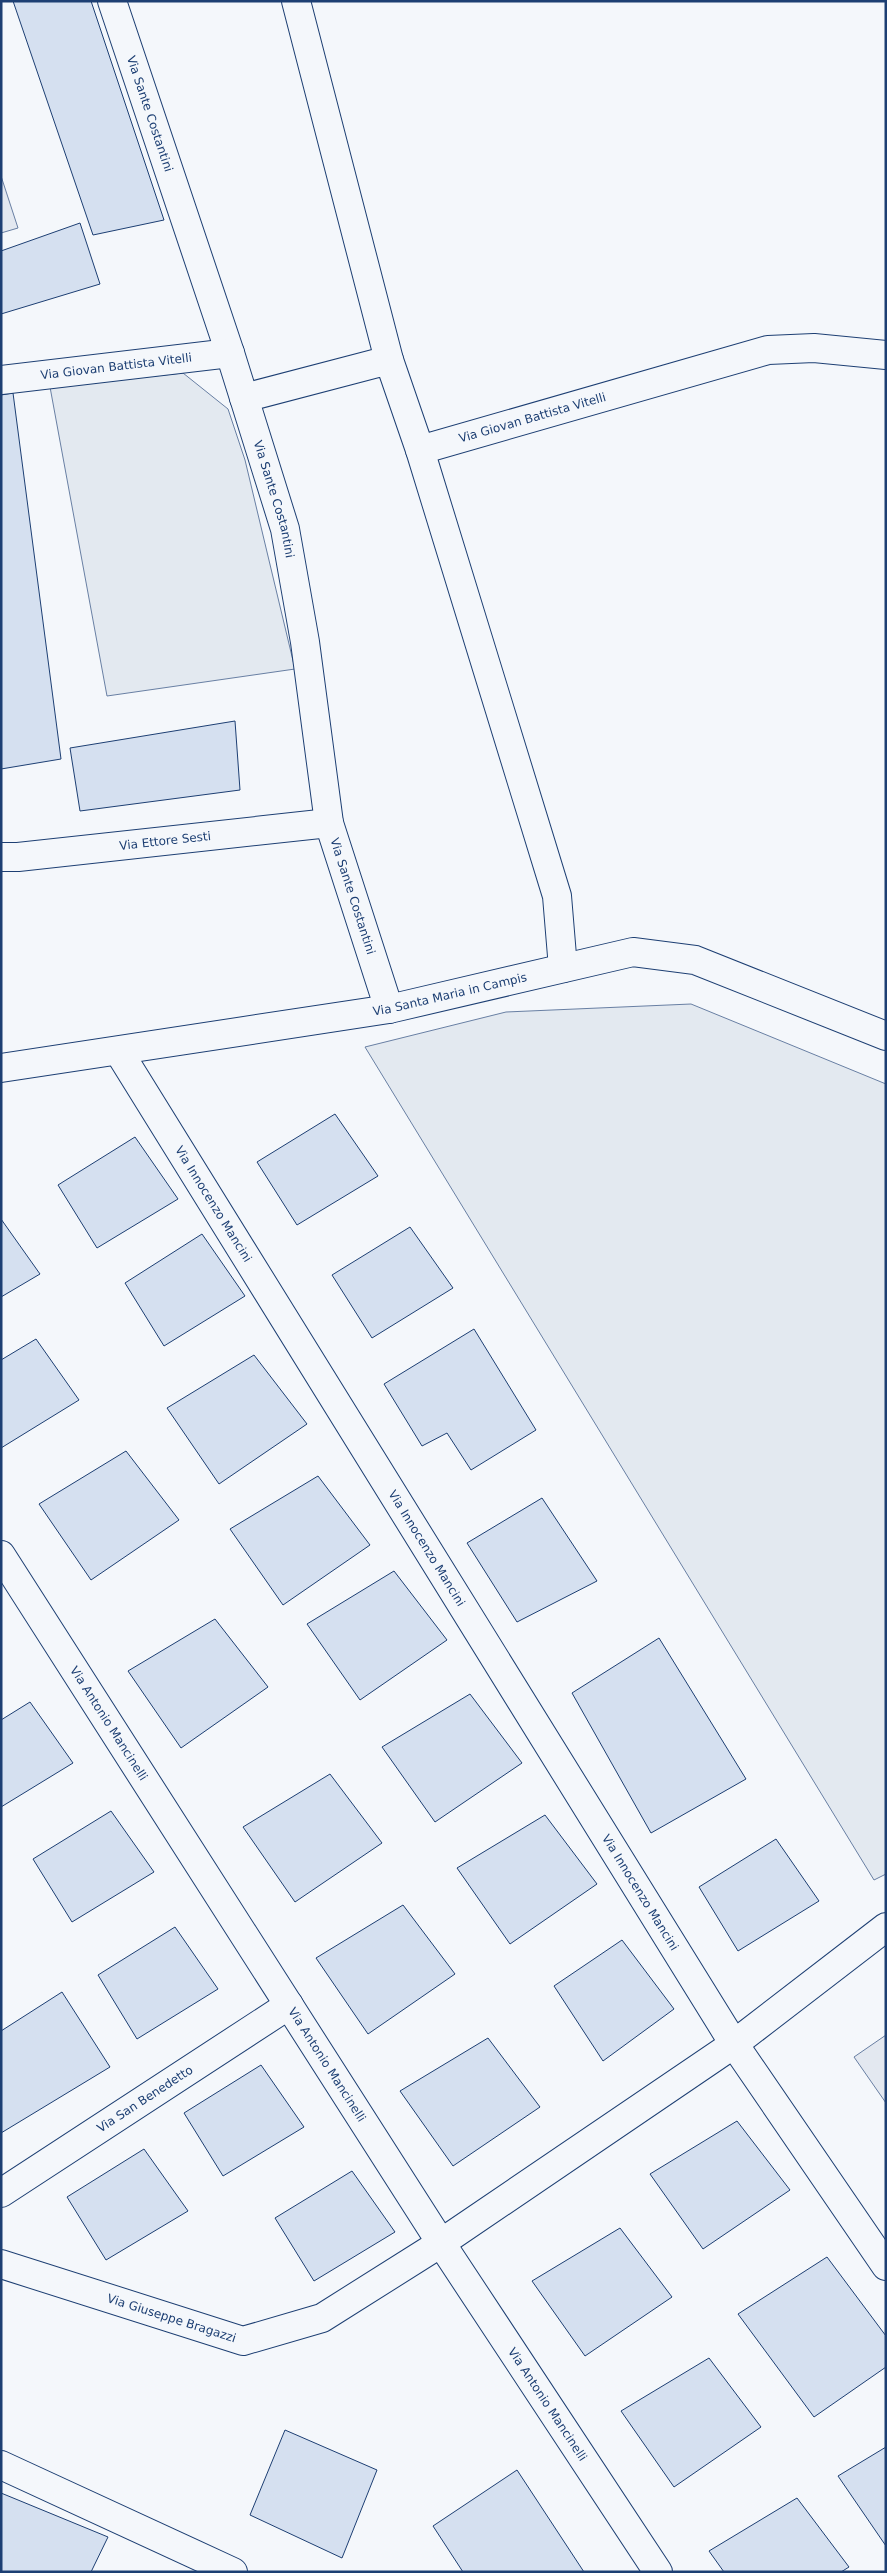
<svg xmlns="http://www.w3.org/2000/svg" width="887" height="2573" viewBox="0 0 887 2573" font-family="'DejaVu Sans',sans-serif">
  <style>
    .green { fill: #e3e9f0; stroke: #687fa3 }
    .parking { fill: #e3e8f0; stroke: #687fa3 }
    .building { fill: #d5e0f0; stroke: #1d3f73 }
    .lines { fill: none; stroke-linecap: round; stroke-linejoin: round }
    .minor-casing { stroke: #1d3f73; stroke-width: 30 }
    .minor { stroke: #f4f7fb; stroke-width: 28 }
    .labels { text-anchor: middle; dominant-baseline: central; stroke-width: 4; stroke-linejoin: round; paint-order: stroke }
    .street-label { font-size: 12px; fill: #1d3f73; stroke: #f4f7fb }
  </style>
  <rect width="100%" height="100%" fill="#f4f7fb"/>
  <path class="green" d="M183,373L228,409L245,460L295,669L107,696L50,387Z
    M691,1004L886,1084V1874L874,1880L365,1047L506,1012Z"/>
  <path class="parking" d="M1,176L18,228L1,233Z
    M886,2035V2103L854,2057Z"/>
  <path class="building" d="M13,1H91L164,220L93,235Z
    M80,223L100,284L1,314V251Z
    M13,393L61,759L1,769V395Z
    M235,721L240,790L80,811L70,748Z
    M335,1114L378,1176L297,1225L257,1162Z
    M135,1137L178,1199L97,1248L58,1185Z
    M1,1219L40,1274L1,1297Z
    M410,1227L453,1288L372,1338L332,1275Z
    M202,1234L245,1296L164,1346L125,1283Z
    M474,1329L536,1430L471,1470L447,1433L422,1446L384,1384Z
    M36,1339L79,1400L1,1448V1360Z
    M254,1355L307,1424L219,1484L167,1408Z
    M126,1451L179,1520L91,1580L39,1504Z
    M318,1476L370,1545L283,1605L230,1529Z
    M542,1498L597,1581L517,1622L467,1543Z
    M394,1571L447,1640L360,1700L307,1624Z
    M215,1619L268,1687L181,1748L128,1671Z
    M659,1638L746,1779L651,1833L572,1693Z
    M470,1694L522,1763L435,1822L382,1747Z
    M30,1702L73,1763L1,1807V1720Z
    M330,1774L382,1843L295,1902L243,1827Z
    M111,1811L154,1872L72,1922L33,1859Z
    M545,1815L597,1884L510,1944L457,1868Z
    M776,1839L819,1901L738,1951L699,1887Z
    M403,1905L455,1974L368,2034L316,1958Z
    M175,1927L218,1989L137,2039L98,1975Z
    M622,1940L674,2009L603,2061L554,1986Z
    M62,1992L110,2067L1,2133V2031Z
    M488,2038L540,2107L453,2166L400,2091Z
    M261,2065L304,2127L223,2176L184,2113Z
    M737,2121L790,2190L703,2249L650,2174Z
    M144,2149L188,2211L106,2260L67,2197Z
    M352,2171L395,2232L314,2281L275,2218Z
    M620,2228L672,2297L585,2356L532,2281Z
    M827,2257L886,2336V2367L814,2417L738,2314Z
    M709,2358L761,2427L674,2487L621,2411Z
    M285,2430L377,2470L342,2558L250,2515Z
    M886,2447V2546L838,2476Z
    M517,2470L584,2572H463L433,2526Z
    M1,2493L108,2537L91,2572H1Z
    M797,2498L849,2567L841,2572H724L709,2551Z"/>
  <g class="lines">
    <defs>
      <g id="minor">
        <path id="s1" d="M112,1L230,353L285,529L305,642L329,823L389,1009"/>
        <path d="M296,1L389,360"/>
        <path id="s2" d="M1,380L230,353"/>
        <path id="s3" d="M244,398L389,360L420,450L768,350L814,348L886,355"/>
        <path d="M420,450L557,896L563,968"/>
        <path id="s4" d="M1,857H18L329,823"/>
        <path id="s5" d="M119,1052L734,2044L886,2266"/>
        <path id="s6" d="M1,1068L389,1009L633,952L695,960L886,1036"/>
        <path id="s7" d="M1,1555L441,2243L658,2572"/>
        <path id="s8" d="M1,2193L289,2005"/>
        <path id="s9" d="M1,2264L243,2341L322,2318L441,2243L734,2044L886,1927"/>
        <path d="M1,2465L233,2572"/>
      </g>
    </defs>
    <use href="#minor" class="minor-casing"/>
    <use href="#minor" class="minor"/>
  </g>
  <g class="labels">
    <g class="street-label">
      <text stroke="none"><textPath href="#s1" startOffset="119">Via Sante Costantini</textPath></text>
      <text stroke="none"><textPath href="#s2" startOffset="116">Via Giovan Battista Vitelli</textPath></text>
      <text stroke="none"><textPath href="#s3" startOffset="362">Via Giovan Battista Vitelli</textPath></text>
      <text stroke="none"><textPath href="#s1" startOffset="524">Via Sante Costantini</textPath></text>
      <text stroke="none"><textPath href="#s4" startOffset="165">Via Ettore Sesti</textPath></text>
      <text stroke="none"><textPath href="#s1" startOffset="930">Via Sante Costantini</textPath></text>
      <text stroke="none"><textPath href="#s6" startOffset="455">Via Santa Maria in Campis</textPath></text>
      <text stroke="none"><textPath href="#s5" startOffset="179">Via Innocenzo Mancini</textPath></text>
      <text stroke="none"><textPath href="#s5" startOffset="584">Via Innocenzo Mancini</textPath></text>
      <text stroke="none"><textPath href="#s7" startOffset="200">Via Antonio Mancinelli</textPath></text>
      <text stroke="none"><textPath href="#s5" startOffset="989">Via Innocenzo Mancini</textPath></text>
      <text stroke="none"><textPath href="#s7" startOffset="605">Via Antonio Mancinelli</textPath></text>
      <text stroke="none"><textPath href="#s8" startOffset="172">Via San Benedetto</textPath></text>
      <text stroke="none"><textPath href="#s9" startOffset="179">Via Giuseppe Bragazzi</textPath></text>
      <text stroke="none"><textPath href="#s7" startOffset="1010">Via Antonio Mancinelli</textPath></text>
    </g>
  </g>
  <rect width="887" height="2573" fill="none" stroke="#1d3f73" stroke-width="5"/>
</svg>
